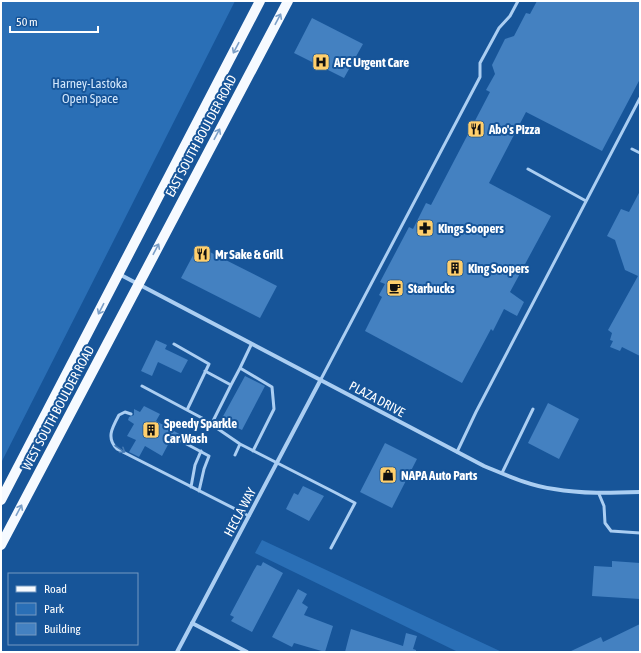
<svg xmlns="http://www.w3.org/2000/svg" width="641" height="653" viewBox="0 0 641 653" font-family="'Asap Condensed',sans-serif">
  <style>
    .green { fill: #2a6fb6 }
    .building { fill: #4481c1 }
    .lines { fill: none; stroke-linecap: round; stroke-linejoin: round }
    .lane { stroke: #abcef2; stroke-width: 3 }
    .street { stroke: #abcef2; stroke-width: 4 }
    .primary { stroke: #f6faff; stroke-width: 10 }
    .oneway { stroke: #7b9fc7 }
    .oneway2 { stroke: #4379b4 }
    .labels { text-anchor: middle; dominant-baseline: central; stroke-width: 4; stroke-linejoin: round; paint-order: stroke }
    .poi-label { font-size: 13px; font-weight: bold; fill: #fff; stroke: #175599; text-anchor: start }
    .park-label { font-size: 13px; fill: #d3e7fc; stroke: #175599 }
    .street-label { font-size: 13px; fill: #fff; stroke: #175599 }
  </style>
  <rect width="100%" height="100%" fill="#175599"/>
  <path class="green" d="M1,1H235L1,463Z
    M262,540L502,652H458L255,553Z"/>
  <path class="building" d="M537,1H640V79L602,151L526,112L489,183L551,216L510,292L524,302L517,316L504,309L493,331L491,329L462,383L365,331L382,297L379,295L385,284L380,282L409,227L413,229L426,203L431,205L490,92L486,90L495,74L492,65L505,39L514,36L526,13L530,14Z
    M312,18L363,44L344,78L294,53Z
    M640,191V356L622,347L620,351L610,347L613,341L610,340L612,333L608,330L638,276L625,270L615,240L607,236L621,209L629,212Z
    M198,246L277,286L260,318L181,278Z
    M156,340L167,345L165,349L188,360L181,373L158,362L152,376L141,371Z
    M245,376L265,386L242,430L221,420Z
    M548,403L579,419L559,459L528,443Z
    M144,406L160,414L156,421L183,436L179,439L178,445L170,441L162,456L145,446L139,457L129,452L136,440L127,436L134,424L128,420L129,417L134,415V409L140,412Z
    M385,443L417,459L392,508L360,492Z
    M303,486L324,496L309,521L286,509L294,493L298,495Z
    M612,561L640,563V599L592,596L594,566L612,567Z
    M263,562L283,573L252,632L231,621L234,617L230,615L254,570L257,565L261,566Z
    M298,589L307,594L302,603L308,607L304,615L333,626L325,652L294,643L292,647L272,637Z
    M640,624V652H569L601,637L603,642Z
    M351,629L403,646L406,633L417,636L413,649L416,650V652H345Z"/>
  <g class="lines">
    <path class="lane" d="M632,149L640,153
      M528,169L586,201
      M174,344L209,364L187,410
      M251,345L240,368L272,387L274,409L253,451
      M205,371L231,385L211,425
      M320,381L480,77V63L499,28L510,16L518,1
      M231,385L240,368
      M142,386L202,418L240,444L338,494
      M131,414L125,412L119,415C112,428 106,438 117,449L249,516
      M181,441L209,456L204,469L199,491
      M457,452L476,412L640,98
      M235,455L240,444
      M502,473L533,409
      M191,487L195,465L201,451
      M599,494L604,506L605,523L611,531L640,533
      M331,548L355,503L336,493"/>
    <path class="street" d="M119,274L484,466C506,475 530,486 554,489C582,494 611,493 640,492
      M192,623L247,652
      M177,652L320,381"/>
    <path class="primary" d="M1,500L260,1
      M1,545L288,1"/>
  </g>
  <defs><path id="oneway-shaft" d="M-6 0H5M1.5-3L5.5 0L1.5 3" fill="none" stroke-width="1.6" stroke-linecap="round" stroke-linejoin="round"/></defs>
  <g class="oneway">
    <use href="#oneway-shaft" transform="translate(278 19) rotate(-62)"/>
    <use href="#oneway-shaft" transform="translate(236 48) rotate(118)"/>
    <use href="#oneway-shaft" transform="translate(217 134) rotate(-62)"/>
    <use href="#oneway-shaft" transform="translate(156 249) rotate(-62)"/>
    <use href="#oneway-shaft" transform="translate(101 309) rotate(117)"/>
    <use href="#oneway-shaft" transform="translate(19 510) rotate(-62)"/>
  </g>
  <use class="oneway2" href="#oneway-shaft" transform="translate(120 449) rotate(34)"/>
  <defs>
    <symbol id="hospital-square" viewBox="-11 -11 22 22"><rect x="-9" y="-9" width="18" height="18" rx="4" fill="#ffcf6c" stroke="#175599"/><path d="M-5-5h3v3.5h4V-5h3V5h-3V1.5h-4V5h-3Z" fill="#111"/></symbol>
    <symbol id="restaurant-square" viewBox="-11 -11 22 22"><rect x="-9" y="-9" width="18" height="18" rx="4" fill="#ffcf6c" stroke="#175599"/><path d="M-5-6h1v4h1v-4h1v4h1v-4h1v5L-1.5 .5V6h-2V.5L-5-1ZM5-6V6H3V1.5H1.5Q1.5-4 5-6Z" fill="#111"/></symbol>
    <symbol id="pharmacy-square" viewBox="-11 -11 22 22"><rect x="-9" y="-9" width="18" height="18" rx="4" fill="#ffcf6c" stroke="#175599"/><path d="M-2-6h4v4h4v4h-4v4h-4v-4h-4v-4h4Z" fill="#111"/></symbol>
    <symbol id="building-square" viewBox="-11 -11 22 22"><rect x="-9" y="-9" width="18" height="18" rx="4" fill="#ffcf6c" stroke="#175599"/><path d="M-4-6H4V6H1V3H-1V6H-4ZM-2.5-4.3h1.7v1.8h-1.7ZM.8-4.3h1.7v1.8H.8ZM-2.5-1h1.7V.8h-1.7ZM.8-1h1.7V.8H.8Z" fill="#111"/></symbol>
    <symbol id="cafe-square" viewBox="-11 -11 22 22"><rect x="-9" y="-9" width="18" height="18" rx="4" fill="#ffcf6c" stroke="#175599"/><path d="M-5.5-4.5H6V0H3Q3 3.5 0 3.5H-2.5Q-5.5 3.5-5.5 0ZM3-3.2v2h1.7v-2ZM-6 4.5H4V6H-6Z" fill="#111"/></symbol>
    <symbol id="shop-square" viewBox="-11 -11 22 22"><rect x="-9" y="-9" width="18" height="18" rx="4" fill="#ffcf6c" stroke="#175599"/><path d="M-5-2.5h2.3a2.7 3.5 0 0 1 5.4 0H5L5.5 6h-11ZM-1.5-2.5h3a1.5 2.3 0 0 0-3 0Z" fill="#111"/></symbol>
  </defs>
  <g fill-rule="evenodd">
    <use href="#hospital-square" x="311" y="52" width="20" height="20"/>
    <use href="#restaurant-square" x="466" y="119" width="20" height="20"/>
    <use href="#pharmacy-square" x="415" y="218" width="20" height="20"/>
    <use href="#restaurant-square" x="192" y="244" width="20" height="20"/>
    <use href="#building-square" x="445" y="258" width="20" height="20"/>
    <use href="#cafe-square" x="385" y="278" width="20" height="20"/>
    <use href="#building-square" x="141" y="420" width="20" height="20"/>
    <use href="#shop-square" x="378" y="465" width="20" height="20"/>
  </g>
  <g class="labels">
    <g class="poi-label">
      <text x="334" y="62">AFC Urgent Care</text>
      <text x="489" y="129">Abo's Pizza</text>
      <text x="438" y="228">Kings Soopers</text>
      <text x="215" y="254">Mr Sake &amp; Grill</text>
      <text x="468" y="268">King Soopers</text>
      <text x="408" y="288">Starbucks</text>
      <text x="164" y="423">Speedy Sparkle<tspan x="164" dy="15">Car Wash</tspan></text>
      <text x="401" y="475">NAPA Auto Parts</text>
    </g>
    <g class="park-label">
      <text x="90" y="83">Harney-Lastoka<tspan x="90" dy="15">Open Space</tspan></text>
    </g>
    <g class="street-label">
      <text transform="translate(201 136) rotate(-62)">EAST SOUTH BOULDER ROAD</text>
      <text transform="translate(377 399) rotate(28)">PLAZA DRIVE</text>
      <text transform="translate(58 408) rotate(-62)">WEST SOUTH BOULDER ROAD</text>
      <text transform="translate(240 512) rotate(-62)">HECLA WAY</text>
    </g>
  </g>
  <rect width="641" height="653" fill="none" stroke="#ffffff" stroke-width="4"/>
  <rect x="8" y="573" width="130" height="72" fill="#175599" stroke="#7499c2"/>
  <rect x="16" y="586" width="20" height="6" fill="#f6faff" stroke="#7499c2"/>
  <text x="44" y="593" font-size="12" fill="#ffffff">Road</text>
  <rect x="16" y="603" width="20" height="12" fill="#2a6fb6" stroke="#7499c2"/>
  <text x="44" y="613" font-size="12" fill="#ffffff">Park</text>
  <rect x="16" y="623" width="20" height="12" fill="#4481c1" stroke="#7499c2"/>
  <text x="44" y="633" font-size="12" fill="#ffffff">Building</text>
  <path d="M10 26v6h88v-6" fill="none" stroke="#ffffff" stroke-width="2"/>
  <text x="16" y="26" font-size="12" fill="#ffffff" stroke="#175599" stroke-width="3" paint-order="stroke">50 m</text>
</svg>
